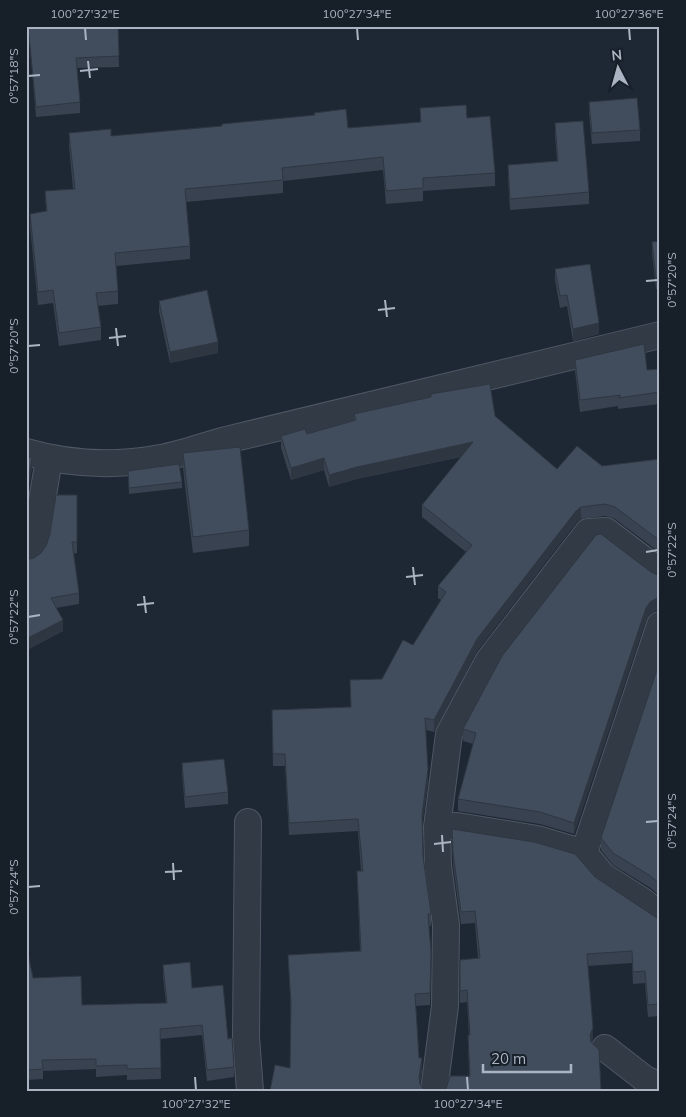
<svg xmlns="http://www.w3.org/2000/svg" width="686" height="1117" viewBox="0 0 686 1117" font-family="Mulish,sans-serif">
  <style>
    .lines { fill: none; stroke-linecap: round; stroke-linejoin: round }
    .minor-casing { stroke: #4f5764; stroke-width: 28 }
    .minor { stroke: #323a45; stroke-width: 26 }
    .wall { fill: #384250 }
    .shaded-wall { fill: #2e3641 }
    .building { fill: #414d5d; stroke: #2e3641 }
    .ticks { fill: none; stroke: #abb4c3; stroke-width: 2 }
    .neatline { fill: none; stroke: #abb4c3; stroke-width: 2 }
    .ticks-label { font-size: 12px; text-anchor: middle; fill: #abb4c3 }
  </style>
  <rect width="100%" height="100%" fill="#1e2834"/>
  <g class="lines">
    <defs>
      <path id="minor" d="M26,452C68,464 113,466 155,459C178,456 200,447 222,441L660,335
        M26,556L32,552L35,543L49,459
        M248,822L246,1037L250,1091
        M437,827L449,734L489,660L588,532L606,531L660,572
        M584,853L660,625
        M605,1048L645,1079L660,1086
        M434,1091L445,1006L446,925L438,866L437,827L457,826L537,839L584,853L603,876L641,900L660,915"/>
    </defs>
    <use href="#minor" class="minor-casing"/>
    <use href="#minor" class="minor"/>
  </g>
  <path class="wall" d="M28,26H118L119,67L77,68L80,102V113L36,117Z
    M589,102L640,130V141L592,144L589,113Z
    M420,108L467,118L495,173V186L423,191V201L386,204L383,170L283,181V193L186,202L190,246V259L116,266L118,291V304L97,306L101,327V340L59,346L53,303L38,305L30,227V214L46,211L45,191L73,189L69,146V133L111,136L348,128L420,122Z
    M555,123L589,192V204L510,210L508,177V165L557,161L555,135Z
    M660,241V289H656L652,253V242Z
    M555,269L599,334L573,341L567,306L560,308L555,280Z
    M159,301L218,353L170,363L159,312Z
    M575,360L647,370L660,369V404L618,409V406L580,412L575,371Z
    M431,394L495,416L557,469L602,466L660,459V551L659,552L615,519L605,516L581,519L576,523L477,651L434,732L426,730L428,781L422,825L423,856L431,914V926H429L431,952L430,1005L416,1006L419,1058L422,1070L420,1083L290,1068L291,1014L288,955L360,951L357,871H361L358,831L289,835L285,766H273L272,710L351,707L350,680L382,679L413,645L441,600L438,598V586L466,552L422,517V505L461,457L357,479L329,487L324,470L291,480L281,448V436L307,434L354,421V414L431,397Z
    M183,453L249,530V546L193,553L183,469Z
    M128,471L182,482V488L129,494Z
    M77,495V553L73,554L79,593V604L56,608L63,631L27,650L26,659V560L34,558L41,553L46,546Z
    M651,572L660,576V610H657L650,614L646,620L574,834L540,824L458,811V799L473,744L463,741L464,727Z
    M660,661V896L649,887L613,865L601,850V838Z
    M182,763L228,792V804L185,808L182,774Z
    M452,829L595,877L657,918H660V1016L648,1017L645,983L633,984L632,963L588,966L593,1040L592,1042L469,1076L468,1035H469L467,1002L460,1003V960L478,958L475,923L461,924L453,865Z
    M26,944L33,978L82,1005L166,1003L163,976V965L192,988L228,1039L234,1067V1077L207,1081L202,1035L160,1039L161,1079L127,1080V1075L96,1077V1069L43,1071V1079L26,1080Z"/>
  <path class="shaded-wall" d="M599,323V334L573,341V329Z
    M218,342V353L170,363V352Z
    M473,442V454L357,479L329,487V475L357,467Z
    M32,458V469L26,504V493Z
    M324,458V470L291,480V468Z
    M581,507V519L576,523L477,651L434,732V720L477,639L576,511Z
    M660,539V551L659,552V540Z
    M657,598V610L650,614L646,620L574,834V823L646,608L650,602Z
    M63,620V631L27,650L26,639Z
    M428,769V781L422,827V815Z
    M593,1028V1040L590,1046V1035Z
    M422,1058V1070L419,1089V1077Z"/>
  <path class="building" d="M28,26H118L119,56L76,58L80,102L36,107Z
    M637,98L640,130L592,133L589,102Z
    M466,105L467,118L490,116L495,173L423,178V188L386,191L383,157L282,168L283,180L185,189L190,246L115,253L118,291L96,293L101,327L59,333L53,290L38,292L30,214L47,211L45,191L75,189L69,133L111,129V136L222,126V124L315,115L314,113L346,109L348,128L421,122L420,108Z
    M583,121L589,192L510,199L508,165L558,161L555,123Z
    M660,241V278H656L652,242Z
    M590,264L599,323L573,329L567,295L560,296L555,269Z
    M207,290L218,342L170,352L159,301Z
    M644,344L647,370L660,369V392L618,398L621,395L580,400L575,360Z
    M490,384L495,416L557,469L577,446L602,466L660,459V539L659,540L615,507L605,504L581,507L576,511L477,639L434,720L425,718L428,769L422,815L423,856L431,914H428L431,952L430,993L415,994L419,1058H422L419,1077L420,1084L425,1091H270L275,1065L290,1068L291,1003L288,955L361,951L357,871H363L358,819L289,823L285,754H273L272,710L351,707L350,680L382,679L403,640L413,645L446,592L438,586L472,545L422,505L473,442L357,467L329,475L324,458L291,468L281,436L305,429L307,434L356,420L354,414L431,397V394Z
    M240,447L249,530L193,537L183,453Z
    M26,456L32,458L26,493Z
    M179,464L182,482L129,488L128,471Z
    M56,495H77V542H72L79,593L51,598L63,620L26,639V648V560L34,558L41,553L46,546L50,534Z
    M601,534L651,572L660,576V599L657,598L650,602L646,608L574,823L540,812L458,799L476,733L463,729L464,727L502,656L596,535Z
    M660,661V884L649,875L613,853L601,838Z
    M224,759L228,792L185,797L182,763Z
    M452,829L534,842L575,854L595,877L657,918H660V1004L648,1005L645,971L633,972L632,951L587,954L593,1028L590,1035L591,1042L599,1050L601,1091H443L446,1089L450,1076H470L468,1035H470L467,990L460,991V960L480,958L475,911L461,912L453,853Z
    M26,944L33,978L81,976L82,1005L167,1003L163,965L190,962L192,988L223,985L228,1039L232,1038L234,1067L207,1070L202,1025L160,1029L161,1068L127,1069V1065L96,1066V1059L42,1060L43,1069L26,1070Z"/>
  <path class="ticks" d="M85,28L86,40M357,28L358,40M629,28L630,40M88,61L90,78M80,71L98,69M28,76L40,75M646,281L658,280M385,300L387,317M378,310L395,308M116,328L118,346M109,338L126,336M28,346L40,345M646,552L658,550M413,567L415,585M406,577L423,575M144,596L146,613M137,605L154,603M28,617L40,615M646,822L658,821M442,835L443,852M434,844L451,842M173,863L174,880M165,872L182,871M28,887L40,886M195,1077L196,1090M467,1077L468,1090"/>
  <rect width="686" height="1117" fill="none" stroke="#171f29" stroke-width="55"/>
  <g transform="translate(618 68) rotate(354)" stroke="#171f29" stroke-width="4" paint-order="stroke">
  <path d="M0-4L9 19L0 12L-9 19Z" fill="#abb4c3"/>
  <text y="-8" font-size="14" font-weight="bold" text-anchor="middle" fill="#abb4c3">N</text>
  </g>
  <path d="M483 1064v8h88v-8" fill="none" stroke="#abb4c3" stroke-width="2.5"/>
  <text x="491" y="1064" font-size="15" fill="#abb4c3" stroke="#171f29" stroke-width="4" paint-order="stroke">20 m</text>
  <rect x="28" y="28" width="630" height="1062" class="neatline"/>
  <g class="ticks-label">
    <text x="85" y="18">100°27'32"E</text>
    <text x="357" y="18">100°27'34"E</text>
    <text x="629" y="18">100°27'36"E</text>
    <text transform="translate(14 76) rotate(-90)" y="4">0°57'18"S</text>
    <text transform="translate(672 280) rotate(-90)" y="4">0°57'20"S</text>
    <text transform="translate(14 346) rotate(-90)" y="4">0°57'20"S</text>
    <text transform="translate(672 550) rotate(-90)" y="4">0°57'22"S</text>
    <text transform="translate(14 617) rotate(-90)" y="4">0°57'22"S</text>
    <text transform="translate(672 821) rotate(-90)" y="4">0°57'24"S</text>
    <text transform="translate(14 887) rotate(-90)" y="4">0°57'24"S</text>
    <text x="196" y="1108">100°27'32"E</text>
    <text x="468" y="1108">100°27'34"E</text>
  </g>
</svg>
